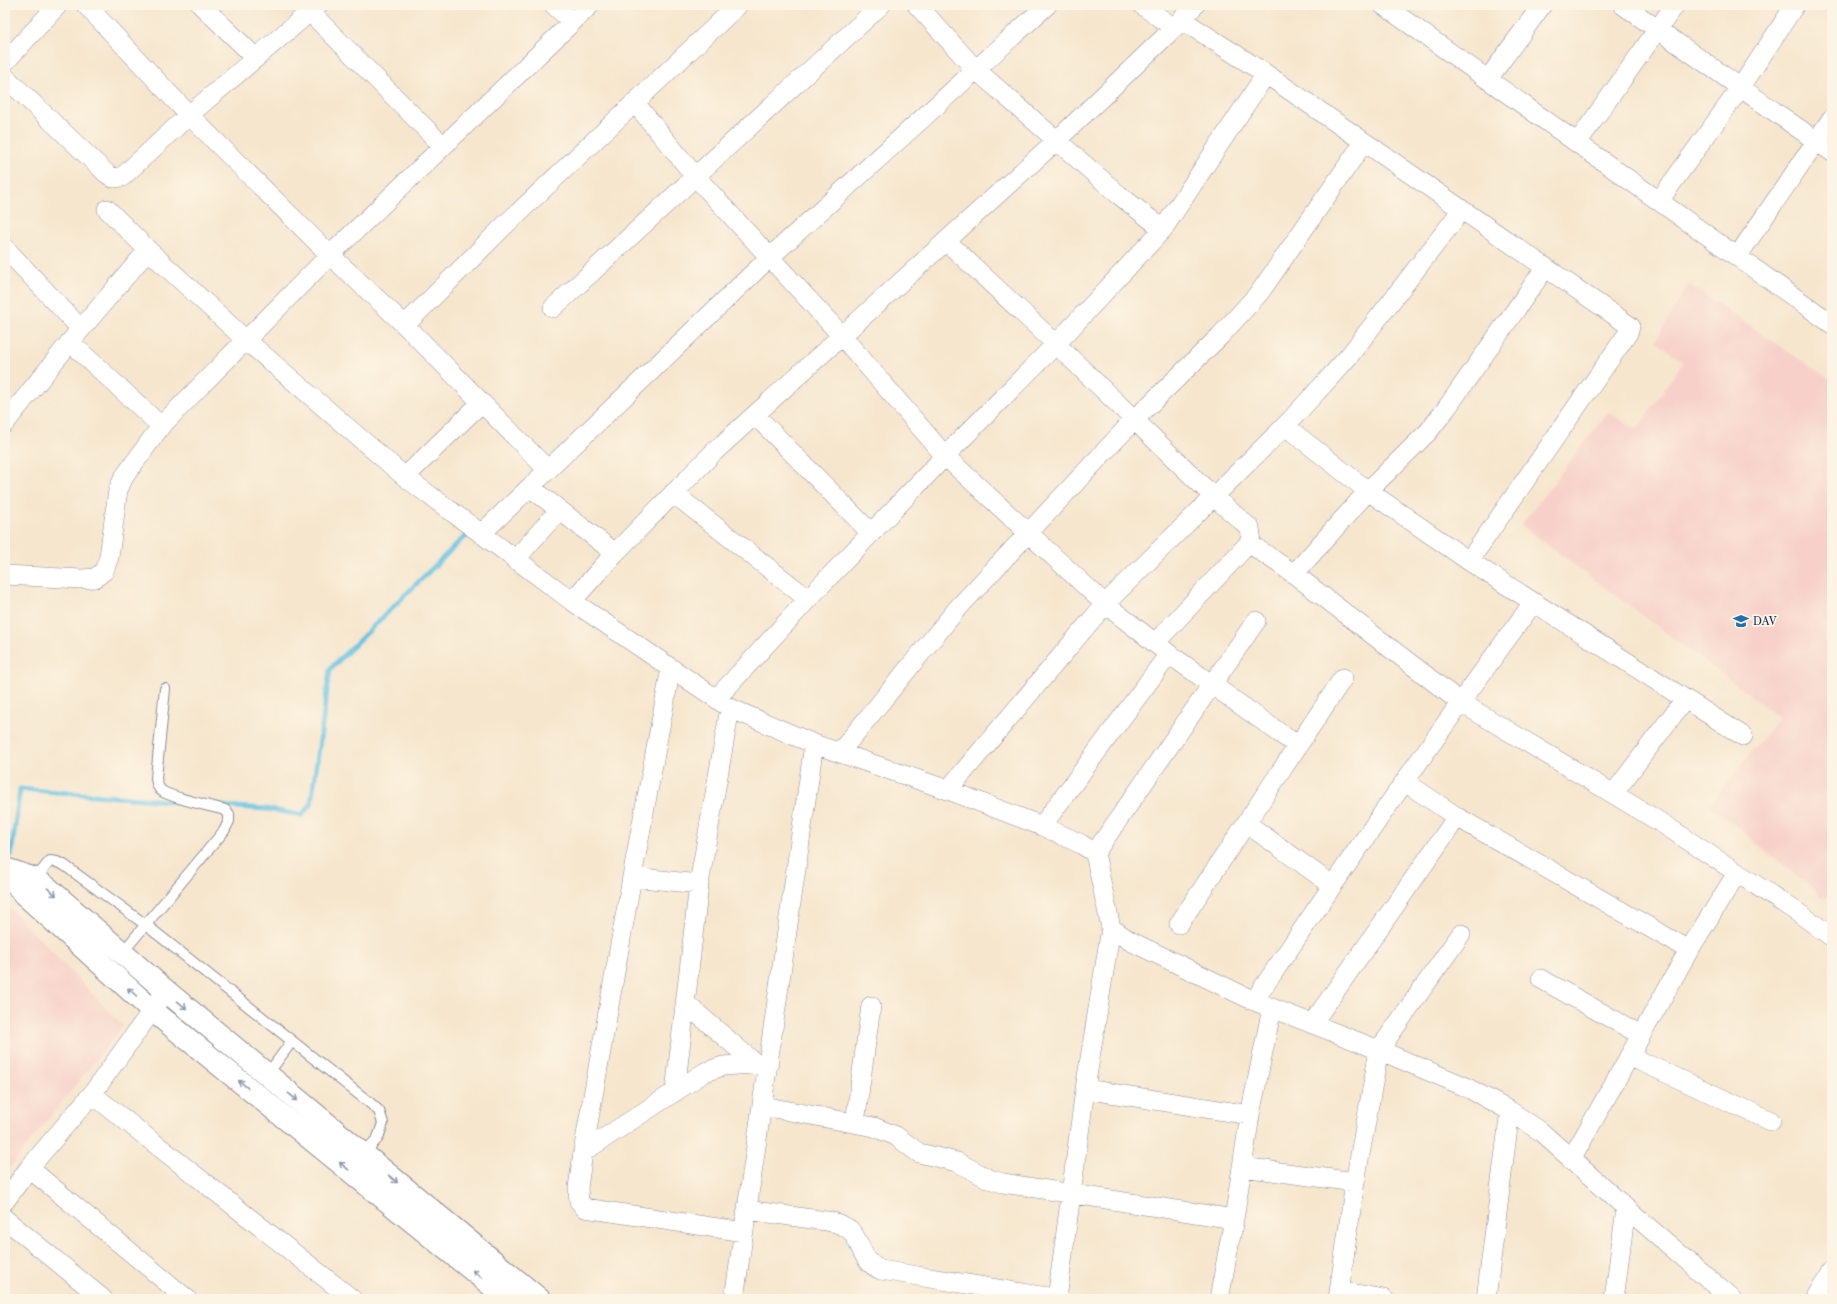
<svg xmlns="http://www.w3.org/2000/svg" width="1837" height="1304" viewBox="0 0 1837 1304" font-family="'Libre Caslon Text',serif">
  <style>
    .built { fill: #f7d1c9 }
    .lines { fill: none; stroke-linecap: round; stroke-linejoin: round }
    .stream { stroke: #66c4e4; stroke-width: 5 }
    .service-casing { stroke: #888a96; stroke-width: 12 }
    .minor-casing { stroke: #888a96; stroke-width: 20 }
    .tertiary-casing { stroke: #888a96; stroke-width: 24 }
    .service { stroke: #fff; stroke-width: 10 }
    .minor { stroke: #fff; stroke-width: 19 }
    .tertiary { stroke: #fff; stroke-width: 22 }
    .oneway { stroke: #8d97ae }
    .labels { text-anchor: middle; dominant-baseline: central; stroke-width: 3.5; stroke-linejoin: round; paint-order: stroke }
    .poi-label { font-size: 11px; fill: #1b2f5e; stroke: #fcf5e5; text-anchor: start }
  </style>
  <rect width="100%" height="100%" fill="#fcf5e5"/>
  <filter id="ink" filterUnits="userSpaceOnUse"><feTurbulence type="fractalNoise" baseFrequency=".025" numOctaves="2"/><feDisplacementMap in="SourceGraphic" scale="8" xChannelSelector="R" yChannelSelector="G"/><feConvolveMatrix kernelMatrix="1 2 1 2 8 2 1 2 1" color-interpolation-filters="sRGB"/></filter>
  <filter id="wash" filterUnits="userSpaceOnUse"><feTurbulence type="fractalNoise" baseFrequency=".012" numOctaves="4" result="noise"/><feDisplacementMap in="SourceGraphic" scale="16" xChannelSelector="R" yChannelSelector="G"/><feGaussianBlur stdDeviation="0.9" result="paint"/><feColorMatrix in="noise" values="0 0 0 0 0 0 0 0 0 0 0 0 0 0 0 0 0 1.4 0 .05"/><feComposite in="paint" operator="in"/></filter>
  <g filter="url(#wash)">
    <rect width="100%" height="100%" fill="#f6e6cd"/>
    <path class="built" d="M1688,284L1832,381V890L1825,899L1710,805L1779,717L1521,525L1608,412L1637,430L1683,362L1656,341Z
      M5,903L123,1026L5,1173Z"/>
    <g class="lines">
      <path class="stream" d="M221,806L266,809L302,815L311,804L330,669L460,541L469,534
        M11,855L20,789L179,802"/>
    </g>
  </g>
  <g filter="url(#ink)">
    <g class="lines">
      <defs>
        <path id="service" d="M35,879L50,861L57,862L64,865L146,925L370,1103L379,1111L383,1123L378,1138L363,1154
          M122,953L224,831L229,821V814L225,810C211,806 171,798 162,791C157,788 157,783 156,778L165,689
          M267,1075L292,1041"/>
        <path id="minor" d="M86,5L189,115L330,255L405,325L548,470
          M201,5L256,58
          M554,5L572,22
          M917,5L975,69L1119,195L1163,229
          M1142,5L1174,28
          M1383,5L1832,324
          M1623,5L1832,152
          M310,12L443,146
          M1182,20L1266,74L1630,326L1629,331L1626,336L1469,561
          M5,62L58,5
          M5,77L106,173L113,178L122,177L189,115L318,5
          M1488,79L1542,5
          M635,103L695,176L841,335L945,456L1105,604L1169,654L1298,746
          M1577,143L1675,5
          M1659,201L1741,87L1795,5
          M107,209L148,250L247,341L405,477L572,601L730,708L814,744L948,790L1042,826L1081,844L1095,853L1111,928L1130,941L1254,1001L1379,1050L1466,1087L1510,1111L1540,1131L1626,1208L1732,1299
          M946,241L1056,344L1214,497L1250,528L1251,536L1249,543L1155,643
          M5,248L81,329
          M1737,257L1832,118
          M553,308L881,5
          M405,325L503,227L738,5
          M70,342L161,426
          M755,415L871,533
          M5,423L70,342L148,250
          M1285,426L1368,491L1469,561L1743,736
          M405,477L481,403
          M530,487L615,553
          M673,493L808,599
          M481,534L770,257L1047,5
          M1249,543L1294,574L1460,702L1660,822L1803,916L1832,937
          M515,560L559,510
          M1294,574L1368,491L1428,432L1446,409L1545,268
          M5,575L82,579L95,578L104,571L109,557L118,490L124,477L161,426L330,255L590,5
          M572,601L615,553L714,452L1056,141L1174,28L1195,5
          M671,668L632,877L583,1152L578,1188L579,1201L585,1208L744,1232
          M717,698L808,599L945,456L1056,344L1163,229L1266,74
          M840,752L957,609L1135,419L1220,336L1260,292L1364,142
          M1405,782L1457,817L1689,950
          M948,790L1105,604L1285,426L1322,386L1349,356L1461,211
          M1614,793L1685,699
          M1246,823L1332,885
          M1042,826L1169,654
          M1095,853L1256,621
          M632,877L699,884
          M1179,924L1343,678
          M1541,979L1641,1035
          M1254,1001C1345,866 1437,733 1533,603
          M685,1003L755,1063
          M1312,1024L1457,817
          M1629,1056L1771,1121
          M1085,1089L1250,1115
          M675,1092L699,884L730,708
          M92,1094L352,1299
          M763,1106L874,1127L896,1136L919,1153L957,1162L989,1179L1003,1183L1234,1219
          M855,1123L871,1006
          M583,1152L705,1072L723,1066L769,1063
          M1571,1160L1689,950L1737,873
          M1242,1167L1355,1182
          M29,1168L187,1299
          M5,1201L29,1168L92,1094L166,991
          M747,1210L833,1222C839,1224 845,1226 850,1230C863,1244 860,1261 881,1270L1060,1299
          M5,1219L103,1299
          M1340,1291L1384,1299
          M734,1299L814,744
          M1057,1299L1085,1089L1111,928
          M1219,1299L1234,1219L1250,1115L1272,1008
          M1338,1299L1355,1182L1379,1050L1461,934
          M1486,1299L1510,1111
          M1614,1299L1626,1208
          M1816,1299L1832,1270"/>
        <path id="tertiary" d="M5,869L35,879L49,889L166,991L539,1299
          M5,869L23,893L152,1010L508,1299"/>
      </defs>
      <use href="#service" class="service-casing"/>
      <use href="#minor" class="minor-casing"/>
      <use href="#tertiary" class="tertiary-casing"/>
      <use href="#service" class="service"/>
      <use href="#minor" class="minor"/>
      <use href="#tertiary" class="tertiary"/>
    </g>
    <defs><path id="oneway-shaft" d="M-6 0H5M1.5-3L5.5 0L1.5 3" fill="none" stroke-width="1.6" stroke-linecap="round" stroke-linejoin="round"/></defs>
    <g class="oneway">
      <use href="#oneway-shaft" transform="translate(52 892) rotate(40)"/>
      <use href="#oneway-shaft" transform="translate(132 992) rotate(-138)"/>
      <use href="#oneway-shaft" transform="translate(182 1005) rotate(40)"/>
      <use href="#oneway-shaft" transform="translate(243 1084) rotate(-141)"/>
      <use href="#oneway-shaft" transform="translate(293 1097) rotate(39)"/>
      <use href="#oneway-shaft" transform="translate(344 1166) rotate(-141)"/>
      <use href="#oneway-shaft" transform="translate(393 1179) rotate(40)"/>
      <use href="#oneway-shaft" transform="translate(477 1274) rotate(-141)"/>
    </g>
  </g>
  <defs>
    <symbol id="school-bare" viewBox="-9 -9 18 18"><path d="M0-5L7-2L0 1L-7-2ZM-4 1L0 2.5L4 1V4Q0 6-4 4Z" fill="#1f6fb2" stroke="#fcf5e5" stroke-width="2.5" paint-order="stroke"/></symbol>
  </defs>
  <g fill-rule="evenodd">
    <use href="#school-bare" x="1730" y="610" width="22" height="22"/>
  </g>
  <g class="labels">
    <g class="poi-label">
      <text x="1753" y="621">DAV</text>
    </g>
  </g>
  <rect width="1837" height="1304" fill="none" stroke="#fcf5e5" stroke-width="20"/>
</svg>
